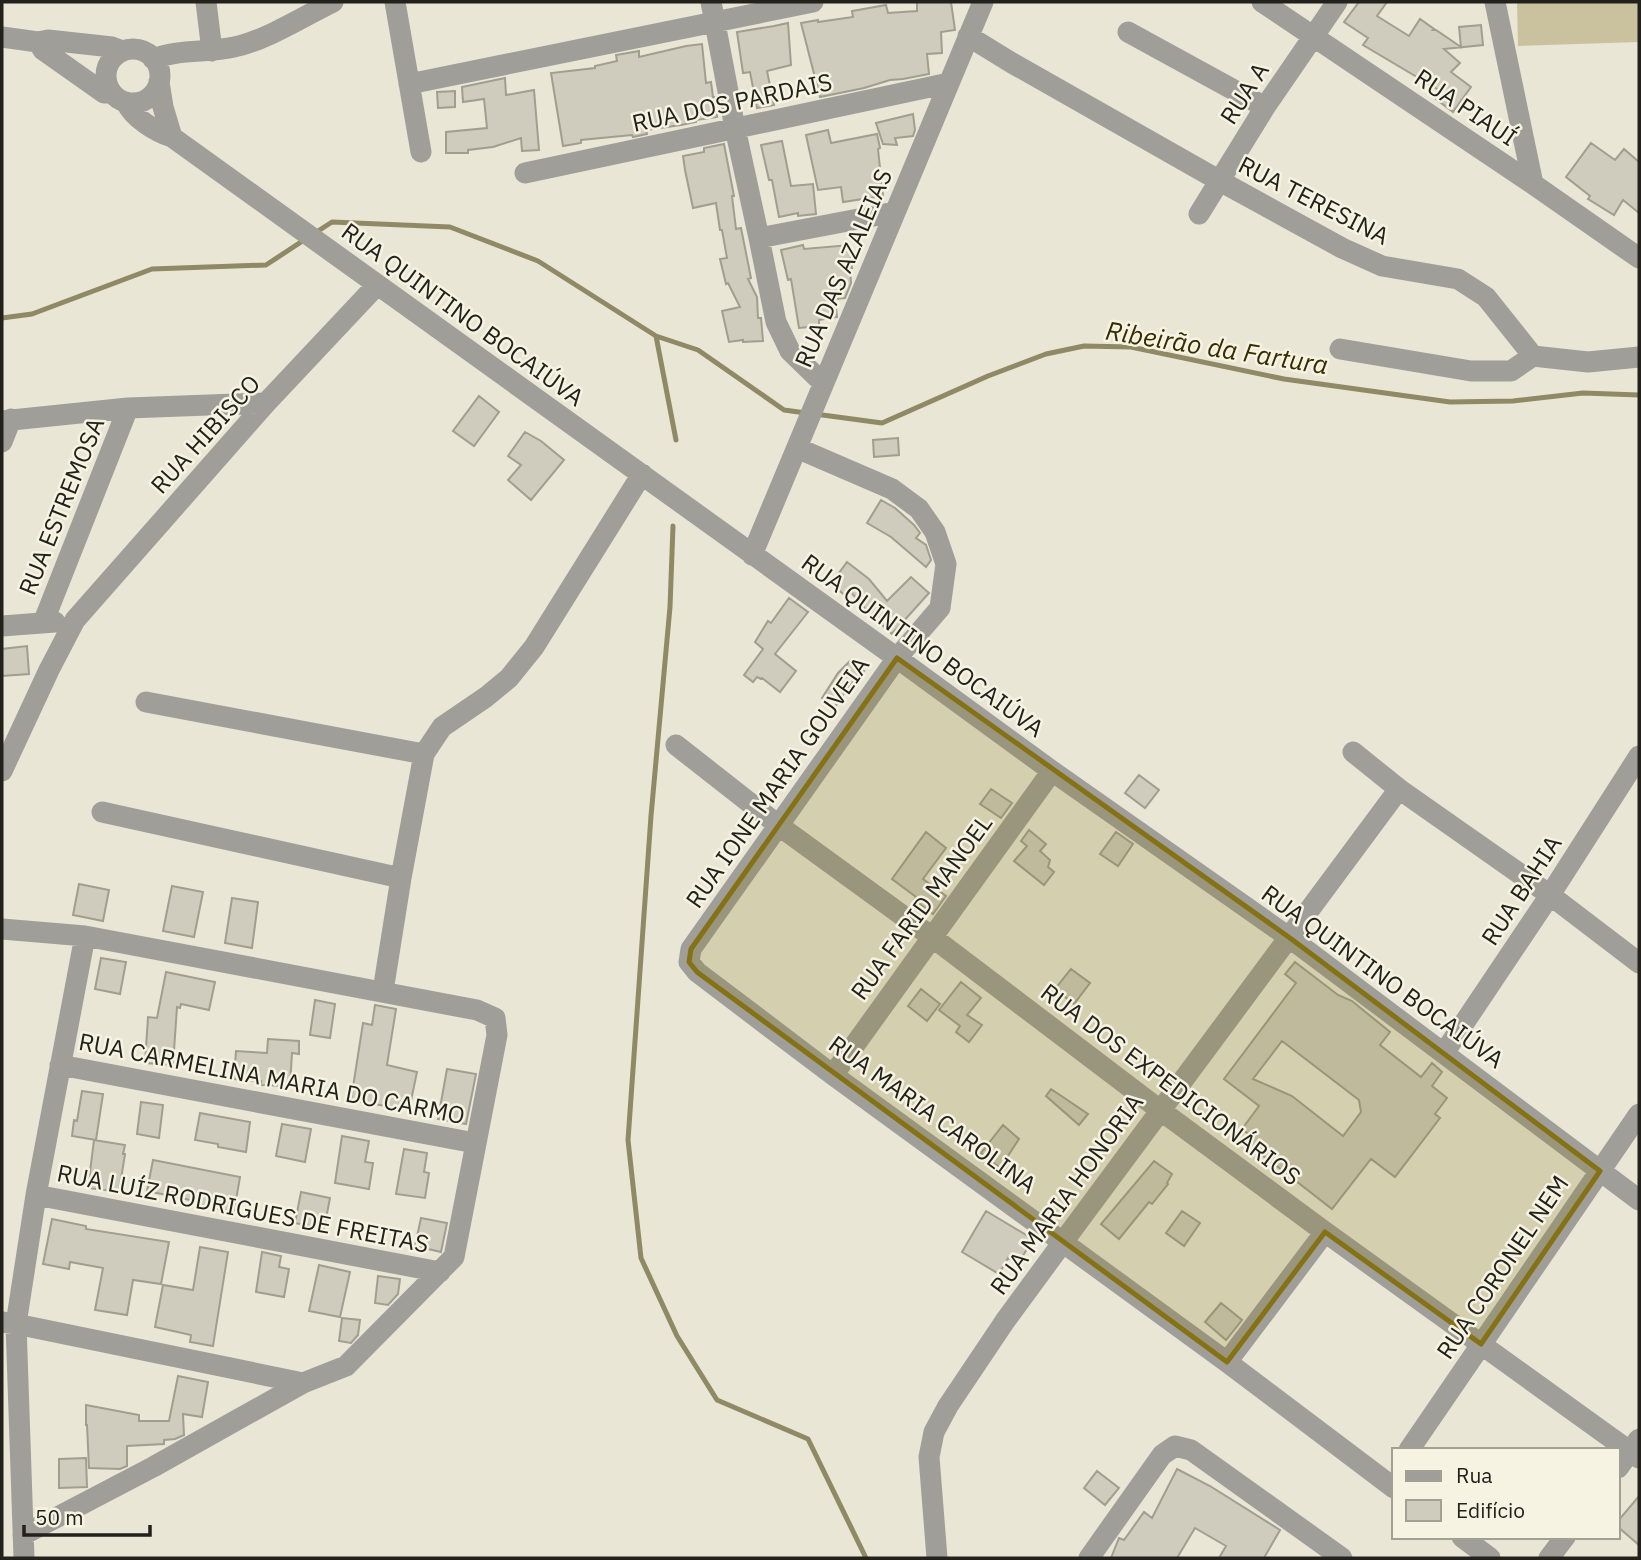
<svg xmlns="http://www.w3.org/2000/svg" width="1641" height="1560" viewBox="0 0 1641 1560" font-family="'IBM Plex Sans',sans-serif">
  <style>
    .green { fill: #cac29f }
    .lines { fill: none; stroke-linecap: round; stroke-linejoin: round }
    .stream { stroke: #908966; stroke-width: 5 }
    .building { fill: #cfccbd; stroke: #a19e8f; stroke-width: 2; fill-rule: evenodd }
    .minor { stroke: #a09e98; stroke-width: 21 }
    .marked { fill: #847214; fill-opacity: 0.2; stroke: #847214; stroke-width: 5; stroke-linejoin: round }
    .labels { text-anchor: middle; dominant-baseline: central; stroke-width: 5; stroke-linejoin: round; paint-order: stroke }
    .street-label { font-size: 24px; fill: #23211c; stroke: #f6f3e3 }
    .water-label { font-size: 26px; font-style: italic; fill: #352c00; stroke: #f6f3e3 }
  </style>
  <rect width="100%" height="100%" fill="#e9e6d6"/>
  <path class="green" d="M1517,2H1639V42L1518,46Z"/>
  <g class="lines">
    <path class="stream" d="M315,233L332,222L450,227L538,261L656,336L698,350L784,410L806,413
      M2,318L32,314L152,269L266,265L304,240
      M656,336L676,440
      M815,414L882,423L988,376L1046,354L1084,346L1131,347L1284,379L1450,402L1513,401L1583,393L1639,395
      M673,526L670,607L651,816L628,1140L641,1258L677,1336L717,1400L808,1439L866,1558"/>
  </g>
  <path class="building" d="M917,2H951L955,30L941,32L942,53L927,54L929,74L903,79L890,80L864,88L820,97L801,23L818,20V22L853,17L852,11L886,5L888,13L917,11Z
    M1359,2H1387L1377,16L1409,36L1420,19L1434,29L1433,30H1436L1461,47L1459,27L1481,25L1483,45L1444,49L1460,63L1451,72L1471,87L1453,112L1436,99L1442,92L1363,45L1368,38L1344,22Z
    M788,23L791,65L767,71L774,105L757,108L750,72L743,73L737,32L774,26Z
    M702,44L706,83L711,82L713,97H715L717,117L696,120V122L681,125L646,130L647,134L633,137L632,135L581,140V143L563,146L551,73L595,68V66L617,61L616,55L639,51V57L686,46Z
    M505,78L506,95L534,90L539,150L522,151L521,138L493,147L468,150V153H446V132L487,128L484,99L463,102L462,87Z
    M455,91V107L438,108L437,92Z
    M913,114L915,130L913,136L895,138L897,145L883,144L876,123Z
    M828,130L831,143L877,134L880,148L878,149L883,196L843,202L841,187L818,190L806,135Z
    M782,141L791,186L813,184L816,214L798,216V213L779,217L772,180H769L761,145Z
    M1591,143L1615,160L1624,149L1639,162V213L1623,200L1614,215L1588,199L1590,196L1566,177Z
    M724,144L734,196H732L736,229L741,228L751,278L748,279L757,297L758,318H761L763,341L743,342V340L729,342L722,311L740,307L728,283L726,284L720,259L727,258L722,230H720L716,203L693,208L685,170L683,156L704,152V148Z
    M803,245L804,249L850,245L852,268H850L851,283L845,298L835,299L837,317L819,320V326L799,328L791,279L788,280L781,250Z
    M479,396L499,412L474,446L453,431Z
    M525,432L541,441L564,460L531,500L508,480L521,465L508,456Z
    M898,438L899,455L874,457L873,440Z
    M881,500L895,508L914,525L920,533L916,538L926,545L931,560L926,567L891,537L867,523Z
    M847,562L869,579L887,601L911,577L929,593L892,634L867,611L850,591L846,596L831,584Z
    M789,598L808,612L775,654L796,671L780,692L762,678L761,679L757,677L753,682L744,675L763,649L755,642L768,621L771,623Z
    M27,646L29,674L2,676V649Z
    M852,659L864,671L849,686L835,707L822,698L838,673Z
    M1139,775L1159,790L1145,808L1125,793Z
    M991,789L1012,803L1001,818L980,804Z
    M1029,830L1046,844L1040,851L1050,860L1048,867L1054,872L1044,885L1014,861L1027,846L1021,841Z
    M926,832L946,848L923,879L946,896L933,914L914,900L916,897L892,879Z
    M1116,832L1133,844L1118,866L1100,854Z
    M79,884L109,890L103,921L73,915Z
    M172,886L203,892L194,937L163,931Z
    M232,898L258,902L252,948L225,943Z
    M101,958L126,962L120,994L95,989Z
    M1295,962L1338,995L1352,1001L1390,1032L1380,1045L1421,1077L1432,1063L1442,1072L1432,1086L1447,1098L1435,1114L1440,1118L1395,1177L1371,1159L1332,1209L1247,1143L1252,1137L1242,1129L1259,1106L1224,1079L1296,983L1285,974ZM1282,1041L1359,1100L1361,1112L1343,1136L1292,1096L1253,1079Z
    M1071,969L1090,983L1074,1004L1055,989Z
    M166,972L215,982L209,1010L181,1004L180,1008L177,1007L173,1065L145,1063L148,1017L157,1018Z
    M961,982L981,998L967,1015L982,1025L969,1042L956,1032L960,1026L939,1010Z
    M921,989L940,1004L927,1021L908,1006Z
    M315,1000L335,1004L330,1038L310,1035Z
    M375,1005L396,1009L387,1065L417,1072L409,1110L351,1100L363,1023L372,1025Z
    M268,1039L299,1041V1054L292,1053L290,1086L261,1085V1081L234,1079L236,1051L267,1053Z
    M447,1069L476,1074L466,1124L438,1119Z
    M1051,1089L1088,1114L1079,1125L1046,1096Z
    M82,1091L103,1094L96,1140L72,1136L74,1120L77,1121Z
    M141,1102L163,1105L159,1138L137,1134Z
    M200,1113L250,1122L246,1152L218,1147V1144L195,1140Z
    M282,1124L311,1129L305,1162L276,1156Z
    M1003,1125L1019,1139L1000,1168L981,1153Z
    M342,1136L369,1141L365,1162L373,1163L369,1189L335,1183Z
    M94,1140L125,1145L123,1154H125L119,1192L88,1188Z
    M404,1149L427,1153L424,1172L429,1173L425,1198L396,1194Z
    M153,1160L240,1177L234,1212L189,1203L190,1200L147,1191Z
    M1154,1161L1172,1174L1167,1183L1168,1184L1152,1204L1149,1202L1119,1239L1101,1224Z
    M301,1192L330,1198L324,1229L295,1223Z
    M986,1211L1033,1239L1018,1264L1008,1258L999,1274L962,1252Z
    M1182,1211L1200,1223L1184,1246L1166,1233Z
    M421,1218L447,1223L441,1252L415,1246Z
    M52,1219L86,1226V1229L169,1242L161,1284L133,1280L127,1315L95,1310L103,1268L70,1262L69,1269L43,1264Z
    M200,1247L228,1252L213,1346L190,1342L191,1335L155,1327L163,1285L193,1290Z
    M262,1252L281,1256L279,1267L289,1269L284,1297L256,1292Z
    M319,1265L350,1272L340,1317L309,1311Z
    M378,1276L400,1279L398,1294L388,1305L375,1303Z
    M1221,1303L1242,1320L1226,1340L1205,1322Z
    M342,1318L360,1320L358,1335L351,1343L339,1341Z
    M178,1376L208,1382L202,1417L183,1414L184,1435L175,1439L164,1440V1444L127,1446V1466L120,1469L89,1468L87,1425H86V1405L139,1415V1421H169Z
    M86,1458L87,1487L59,1488V1459Z
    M1177,1469L1210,1486L1280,1530L1264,1558H1219L1226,1546L1195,1528L1177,1558H1111L1119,1538L1124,1540L1144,1512L1152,1518Z
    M1097,1471L1119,1488L1105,1505L1084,1488Z
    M1639,1496V1545L1618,1527V1521Z"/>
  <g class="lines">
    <path class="minor" d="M206,2L212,51
      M395,2L421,152
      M711,2L735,128L759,238L776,322L790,351L823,383
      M1262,2L1533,184L1639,258
      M1495,2L1533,184
      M1128,32L1265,107
      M968,36L1012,63L1220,181L1342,248L1382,266L1458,279L1486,297L1533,356L1588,362L1639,357
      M2,37L38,42L48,40L112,47L123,51
      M38,42L43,50L104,93H112
      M106 76a27 27 0 1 1 54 0a27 27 0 1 1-54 0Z
      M153,59C178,49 208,53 234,47C265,41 304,16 333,2
      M159,82L163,107L172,137
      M409,84L813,2
      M126,102C133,118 156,132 172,137L897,658L1052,771L1290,938L1639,1200
      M525,173L949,83
      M1199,214L1265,107L1337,2
      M759,238L895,212
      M1340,349L1471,371H1511L1533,356
      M2,421L128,408L266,403
      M2,442L11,419
      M797,448L892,489L919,509L935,532L946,564L940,608L897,658L691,949L689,962L697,972L833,1075L1227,1362L1394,1488
      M752,555L983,2
      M43,623L128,408
      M2,626L55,622
      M146,702L424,754
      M676,745L778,825L932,937L1160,1110L1325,1232L1639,1458
      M1353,752L1399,789L1550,895L1639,963
      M2,771L49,670L75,620L266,403L377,285
      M102,812L401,878
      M2,929L85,936L477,1010L495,1018L497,1035L454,1257L346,1366L303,1383L16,1324L2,1322
      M383,991L401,878L424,754L442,727L486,697L509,678L534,647L642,474
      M1444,1053L1550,895L1639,756
      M60,1065L475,1143
      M833,1075L1052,771
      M36,1195L440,1272
      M1227,1362L1325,1232
      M1409,1450L1639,1114
      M1618,1468L1639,1439
      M23,1535L153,1467L303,1383
      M1462,1537L1490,1558
      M24,1558L16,1324L36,1195L85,936
      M937,1558L929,1457L934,1432L948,1406L1005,1321L1063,1242L1399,789
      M1089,1558L1162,1455L1175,1446L1191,1450L1342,1558
      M1549,1558L1565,1537"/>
  </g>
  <path class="marked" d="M897,658L1290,938L1600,1171L1481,1344L1325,1232L1227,1362L697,972L689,962L691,949Z"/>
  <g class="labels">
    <g class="street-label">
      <text transform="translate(1244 93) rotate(-57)">RUA A</text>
      <text transform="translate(732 102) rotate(-12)">RUA DOS PARDAIS</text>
      <text transform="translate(1466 107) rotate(34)">RUA PIAUÍ</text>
      <text transform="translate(1314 200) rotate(27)">RUA TERESINA</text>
      <text transform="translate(843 268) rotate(-67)">RUA DAS AZALEIAS</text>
      <text transform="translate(463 314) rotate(36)">RUA QUINTINO BOCAIÚVA</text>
      <text transform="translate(205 434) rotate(-48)">RUA HIBISCO</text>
      <text transform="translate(61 506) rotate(-68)">RUA ESTREMOSA</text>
      <text transform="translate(923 645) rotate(36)">RUA QUINTINO BOCAIÚVA</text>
      <text transform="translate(777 782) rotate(-55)">RUA IONE MARIA GOUVEIA</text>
      <text transform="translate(1521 890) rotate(-57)">RUA BAHIA</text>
      <text transform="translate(921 907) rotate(-54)">RUA FARID MANOEL</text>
      <text transform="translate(1383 976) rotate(36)">RUA QUINTINO BOCAIÚVA</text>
      <text transform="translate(272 1078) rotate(11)">RUA CARMELINA MARIA DO CARMO</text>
      <text transform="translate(1171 1084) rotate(37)">RUA DOS EXPEDICIONÁRIOS</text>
      <text transform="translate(933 1114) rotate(36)">RUA MARIA CAROLINA</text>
      <text transform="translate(1066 1194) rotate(-54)">RUA MARIA HONORIA</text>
      <text transform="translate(243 1208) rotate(11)">RUA LUÍZ RODRIGUES DE FREITAS</text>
      <text transform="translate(1502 1267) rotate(-56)">RUA CORONEL NEM</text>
    </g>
    <g class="water-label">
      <text transform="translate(1217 347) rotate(9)">Ribeirão da Fartura</text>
    </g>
  </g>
  <rect width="1641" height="1560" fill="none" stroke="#23211c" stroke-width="7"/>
  <rect x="1392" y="1448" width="228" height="91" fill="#f6f3e3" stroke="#a29f93" stroke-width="2"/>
  <rect x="1406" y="1471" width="35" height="10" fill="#a09e98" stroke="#a29f93" stroke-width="2"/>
  <text x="1456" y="1483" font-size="21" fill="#23211c">Rua</text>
  <rect x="1406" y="1500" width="35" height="21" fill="#cfccbd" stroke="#a29f93" stroke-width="2"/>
  <text x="1456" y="1518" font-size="21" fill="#23211c">Edifício</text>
  <path d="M24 1525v10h126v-10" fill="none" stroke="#23211c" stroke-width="3.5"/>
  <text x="35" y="1525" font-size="21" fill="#23211c" stroke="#f6f3e3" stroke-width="5" paint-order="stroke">50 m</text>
</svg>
